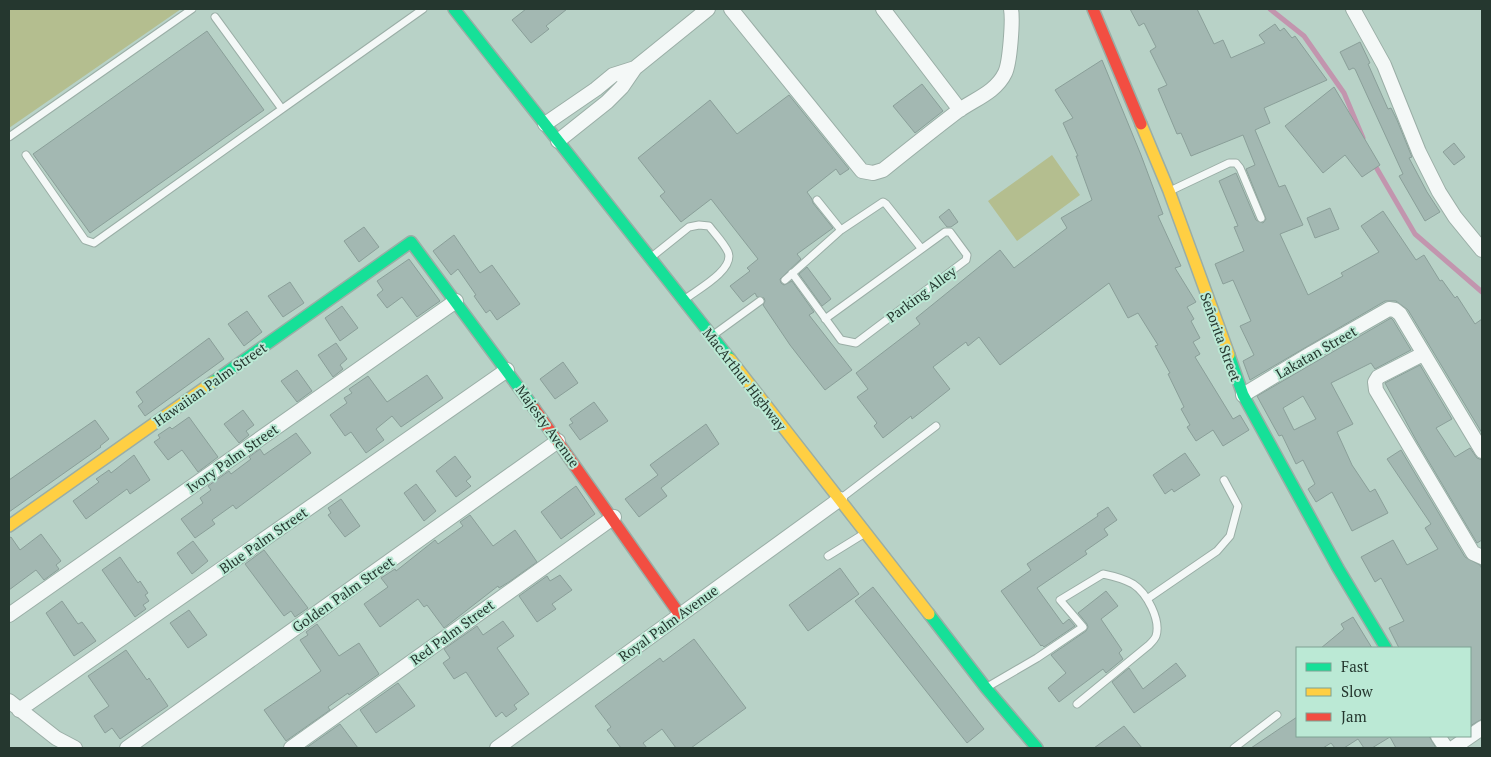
<svg xmlns="http://www.w3.org/2000/svg" width="1491" height="757" viewBox="0 0 1491 757" font-family="'PT Serif',serif">
  <style>
    .green { fill: #b4be8f }
    .lines { fill: none; stroke-linecap: round; stroke-linejoin: round }
    .stream { stroke: #c295ae; stroke-width: 5 }
    .building { fill: #a3b8b2; stroke: #8a9f99; fill-rule: evenodd }
    .lane-casing { stroke: #9aaea6; stroke-width: 9 }
    .street-casing { stroke: #9aaea6; stroke-width: 16 }
    .fast-casing { stroke: #9aaea6; stroke-width: 14 }
    .slow-casing { stroke: #9aaea6; stroke-width: 14 }
    .jam-casing { stroke: #9aaea6; stroke-width: 14 }
    .lane { stroke: #f4f8f7; stroke-width: 7 }
    .street { stroke: #f4f8f7; stroke-width: 14 }
    .fast { stroke: #16e098; stroke-width: 11 }
    .slow { stroke: #ffcf43; stroke-width: 11 }
    .jam { stroke: #f24e42; stroke-width: 11 }
    .labels { text-anchor: middle; dominant-baseline: central; stroke-width: 4; stroke-linejoin: round; paint-order: stroke }
    .street-label { font-size: 14px; fill: #25372f; stroke: #bbe9d5 }
  </style>
  <rect width="100%" height="100%" fill="#b8d2c7"/>
  <path class="green" d="M9,9H181L9,128Z
    M1052,155L1080,195L1017,241L988,201Z"/>
  <g class="lines">
    <path class="stream" d="M1270,9L1304,36L1344,93L1363,138
      M1373,162L1415,234L1482,292"/>
  </g>
  <path class="building" d="M526,9H567L546,26L549,29L531,43L512,20Z
    M1130,9H1197L1214,44L1223,40L1231,58L1265,43L1259,35L1275,24L1280,31L1284,28L1292,38L1295,36L1327,80L1264,108L1270,123L1255,130L1279,187L1285,185L1303,225L1280,234L1308,295L1343,276L1341,273L1379,252L1361,226L1383,211L1416,260L1424,255L1440,281L1442,280L1455,298L1457,296L1475,324L1482,319V433L1408,310L1396,301H1385L1250,380L1243,361L1254,355L1240,326L1251,321L1233,280L1223,284L1215,264L1244,251L1234,227L1238,226L1219,181L1236,173L1256,220L1263,223L1266,219L1246,169L1255,165L1243,135L1191,156L1181,133L1177,134L1158,89L1167,85L1150,51L1156,47L1144,23L1139,26Z
    M207,31L264,110L90,233L33,154Z
    M1360,42L1370,63L1368,64L1388,109L1391,108L1397,120L1412,157L1409,158L1427,192L1440,212L1425,221L1399,176L1403,174L1355,69L1353,68L1349,70L1340,52Z
    M1102,60L1141,155L1163,214L1158,216L1181,266L1175,268L1196,302L1187,307L1194,319L1191,321L1200,338L1193,342L1200,354L1195,357L1233,419L1240,415L1249,430L1223,446L1213,430L1196,441L1187,427L1190,425L1181,409L1184,407L1168,374L1170,373L1155,346L1158,345L1138,313L1128,318L1109,283L1000,365L979,337L968,346L966,342L933,367L950,389L912,419L911,416L883,438L874,426L877,423L857,397L868,389L856,373L920,324L916,318L1000,250L1014,268L1067,228L1061,218L1092,200L1076,156H1078L1063,123L1073,118L1055,90Z
    M922,84L943,111L915,133L893,106Z
    M1334,87L1380,165L1362,177L1345,155L1323,173L1285,126Z
    M789,95L849,169L840,175L836,169L807,192L812,199L813,203L833,228L797,254L801,259L780,279L781,283L784,285L792,281L814,312L809,315L852,370L825,390L790,345L763,305L765,301L764,298L757,297L755,293L743,302L730,286L750,271L747,268L758,259L711,199L681,222L660,196L665,192L638,158L710,100L737,134Z
    M1454,143L1465,157L1454,165L1443,152Z
    M1330,208L1339,229L1315,238L1307,218Z
    M949,209L958,222L951,227H947L939,217Z
    M364,227L379,247L359,262L344,241Z
    M454,235L480,273L492,265L520,304L497,320L490,310L486,313L474,296L476,295L458,269L451,275L433,251Z
    M409,259L440,301L417,317L402,297L387,308L377,295L383,290L377,281Z
    M807,267L831,299L822,306L799,274Z
    M290,282L304,303L283,317L268,296Z
    M342,306L358,328L340,341L325,318Z
    M247,311L262,332L244,346L228,324Z
    M1391,318L1393,320L1411,350L1375,369L1371,363L1331,383L1353,424L1337,432L1352,465L1370,492L1375,489L1388,513L1352,531L1332,492L1316,502L1308,489L1315,484L1303,460L1296,464L1282,435L1279,436L1257,396ZM1303,396L1316,419L1294,430L1283,408Z
    M209,338L224,359L145,416L138,406L143,402L136,392Z
    M336,343L347,359L340,365L343,369L333,377L318,355Z
    M563,362L578,383L555,399L540,379Z
    M1420,365L1452,419L1436,428L1442,437L1455,457L1470,448L1477,458L1482,460V540L1477,543L1416,440L1385,383Z
    M297,370L312,391L297,402L281,381Z
    M427,375L443,398L401,427L392,416L376,429L384,440L366,453L351,432L345,436L330,415L347,403L344,398L352,393L349,389L368,376L387,402Z
    M594,402L608,421L580,440L569,425L573,423L570,419Z
    M243,410L254,425L246,431L249,435L239,443L224,424Z
    M189,417L218,457L198,472L182,450L168,460L154,442L160,438L158,435L170,427L172,429Z
    M95,420L109,439L100,446L101,447L9,512V480Z
    M706,424L719,444L661,488L667,496L639,517L625,499L658,475L650,465Z
    M296,433L311,453L236,509L233,505L212,520L215,524L195,538L181,519L203,503L200,498L211,490L208,486L229,471L231,474L251,459L249,457L260,449L264,455Z
    M1401,450L1465,557L1480,565L1482,569V719L1470,726V648H1399L1389,628L1404,621L1381,578L1375,582L1361,557L1393,540L1407,565L1438,549L1425,528L1431,524L1387,459Z
    M1185,453L1200,475L1174,492L1172,489L1165,494L1153,475Z
    M134,455L150,480L130,494L127,489L86,519L73,501L99,482L96,479L109,470L111,473Z
    M455,456L471,477L466,481L471,486L456,497L436,471Z
    M416,484L436,511L424,521L404,493Z
    M576,486L595,514L561,539L541,512Z
    M341,499L360,526L345,537L328,515L331,513L328,508Z
    M1108,507L1117,520L1104,529L1108,535L1085,551L1087,554L1037,588L1063,624L1069,619L1075,626L1044,647L1042,645L1041,646L1001,591L1031,570L1027,564L1098,516L1097,514Z
    M470,515L493,546L515,530L537,562L509,582L499,588L498,586L444,628L427,605L424,607L418,599L380,627L364,604L388,587L381,578L395,569L396,571L435,540L438,544L463,526L460,522Z
    M41,534L61,561L56,565L59,569L44,580L36,570L9,590V538L11,537L20,550Z
    M193,541L208,561L192,574L177,553Z
    M264,550L308,608L295,617L291,611L284,616L245,564Z
    M120,557L138,583L140,581L148,593L145,595L149,601L143,605L146,609L135,617L102,570Z
    M840,568L859,594L808,631L789,605Z
    M560,575L572,590L552,604L556,609L537,622L519,596L547,576L550,581Z
    M873,587L984,729L967,743L855,601Z
    M1106,591L1118,606L1101,619L1122,650L1119,653L1123,659L1106,673L1103,669L1059,702L1048,688L1066,673L1051,655L1086,631L1088,627L1087,624L1078,613Z
    M62,601L78,624L82,622L96,641L74,656L46,613Z
    M189,610L207,635L188,648L170,623Z
    M1353,617L1372,648H1321L1344,629L1341,624Z
    M503,621L514,636L497,648L529,694L514,705L517,709L506,717L502,712L496,717L466,672L454,679L443,663L450,658L444,649L477,626L483,635Z
    M317,624L339,656L359,643L379,674L349,695L348,693L328,707L330,710L286,741L264,710L321,671L300,640L308,635L306,632Z
    M694,639L746,708L691,748H676L662,729L643,743L647,748H621L607,730L611,727L595,706L660,658L663,662Z
    M126,650L147,680L149,678L168,706L120,739L112,728L105,733L94,716L109,706L88,676Z
    M1176,663L1186,676L1134,713L1112,682L1129,668L1143,689Z
    M398,683L415,706L376,733L360,710Z
    M1297,717V736H1429L1436,748H1396L1390,737L1372,748H1364L1358,739L1344,748H1335L1331,743L1323,748H1251Z
    M340,724L358,748H306Z
    M1124,726L1142,748H1094Z"/>
  <g class="lines">
    <defs>
      <path id="lane" d="M215,17L282,109L423,9
        M9,137L192,9
        M26,155L85,240L94,243L282,109
        M1172,190L1229,163H1236L1240,168L1261,218
        M817,200L841,230
        M654,255L689,227L699,225L709,226C715,234 724,243 728,252C735,269 699,289 688,297
        M792,273L841,340L856,343L966,260L967,255L950,232H945L825,319
        M785,280L841,230L883,202L886,204L921,248
        M716,333L760,301
        M844,496L936,426
        M828,556L862,535
        M1147,599L1217,551L1230,536L1238,506L1224,480
        M989,686L1037,658L1083,627L1060,600L1103,574C1113,576 1124,579 1133,584C1147,593 1161,620 1156,636C1155,639 1151,643 1149,645L1077,704
        M1234,748L1277,715"/>
      <path id="street" d="M731,9L862,171L873,173L883,170C908,150 933,130 958,111C975,99 996,92 1005,73C1010,63 1013,20 1011,9
        M883,9L960,110
        M1353,9L1384,65L1419,152L1439,192L1455,217L1482,250
        M545,124L596,89L613,75L635,68
        M558,141L607,102L622,87L635,68L708,9
        M1423,354L1378,377L1375,382L1376,390L1473,553L1482,557
        M1243,395L1312,353L1389,309L1395,310L1400,314L1482,451
        M9,615L456,301
        M9,701L56,738L75,748
        M19,710L507,370
        M1438,736L1446,748
        M127,748L558,441
        M291,748L614,517
        M497,748L840,499
        M1453,748L1482,728"/>
      <path id="fast" d="M454,9L730,359
        M1229,355L1243,395L1338,568L1386,648
        M213,382L411,242L534,408
        M929,614L986,688L1037,748"/>
      <path id="slow" d="M1141,124L1169,191L1229,355
        M730,359L929,614
        M9,526L213,382"/>
      <path id="jam" d="M1093,9L1141,124
        M534,408L680,615"/>
    </defs>
    <use href="#lane" class="lane-casing"/>
    <use href="#street" class="street-casing"/>
    <use href="#fast" class="fast-casing"/>
    <use href="#slow" class="slow-casing"/>
    <use href="#jam" class="jam-casing"/>
    <use href="#lane" class="lane"/>
    <use href="#street" class="street"/>
    <use href="#fast" class="fast"/>
    <use href="#slow" class="slow"/>
    <use href="#jam" class="jam"/>
  </g>
  <g class="labels">
    <g class="street-label">
      <text transform="translate(921 294) rotate(-37)">Parking Alley</text>
      <text transform="translate(1221 337) rotate(70)">Señorita Street</text>
      <text transform="translate(1316 352) rotate(-30)">Lakatan Street</text>
      <text transform="translate(745 379) rotate(52)">MacArthur Highway</text>
      <text transform="translate(210 384) rotate(-35)">Hawaiian Palm Street</text>
      <text transform="translate(548 426) rotate(54)">Majesty Avenue</text>
      <text transform="translate(232 458) rotate(-35)">Ivory Palm Street</text>
      <text transform="translate(263 540) rotate(-35)">Blue Palm Street</text>
      <text transform="translate(343 594) rotate(-35)">Golden Palm Street</text>
      <text transform="translate(668 623) rotate(-36)">Royal Palm Avenue</text>
      <text transform="translate(452 632) rotate(-36)">Red Palm Street</text>
    </g>
  </g>
  <rect width="1491" height="757" fill="none" stroke="#25372f" stroke-width="20"/>
  <rect x="1296" y="647" width="175" height="90" fill="#bbe9d5" stroke="#7fa293"/>
  <rect x="1306" y="663" width="25" height="8" fill="#16e098" stroke="#7fa293"/>
  <text x="1341" y="672" font-size="15" fill="#25372f">Fast</text>
  <rect x="1306" y="688" width="25" height="8" fill="#ffcf43" stroke="#7fa293"/>
  <text x="1341" y="697" font-size="15" fill="#25372f">Slow</text>
  <rect x="1306" y="713" width="25" height="8" fill="#f24e42" stroke="#7fa293"/>
  <text x="1341" y="722" font-size="15" fill="#25372f">Jam</text>
</svg>
